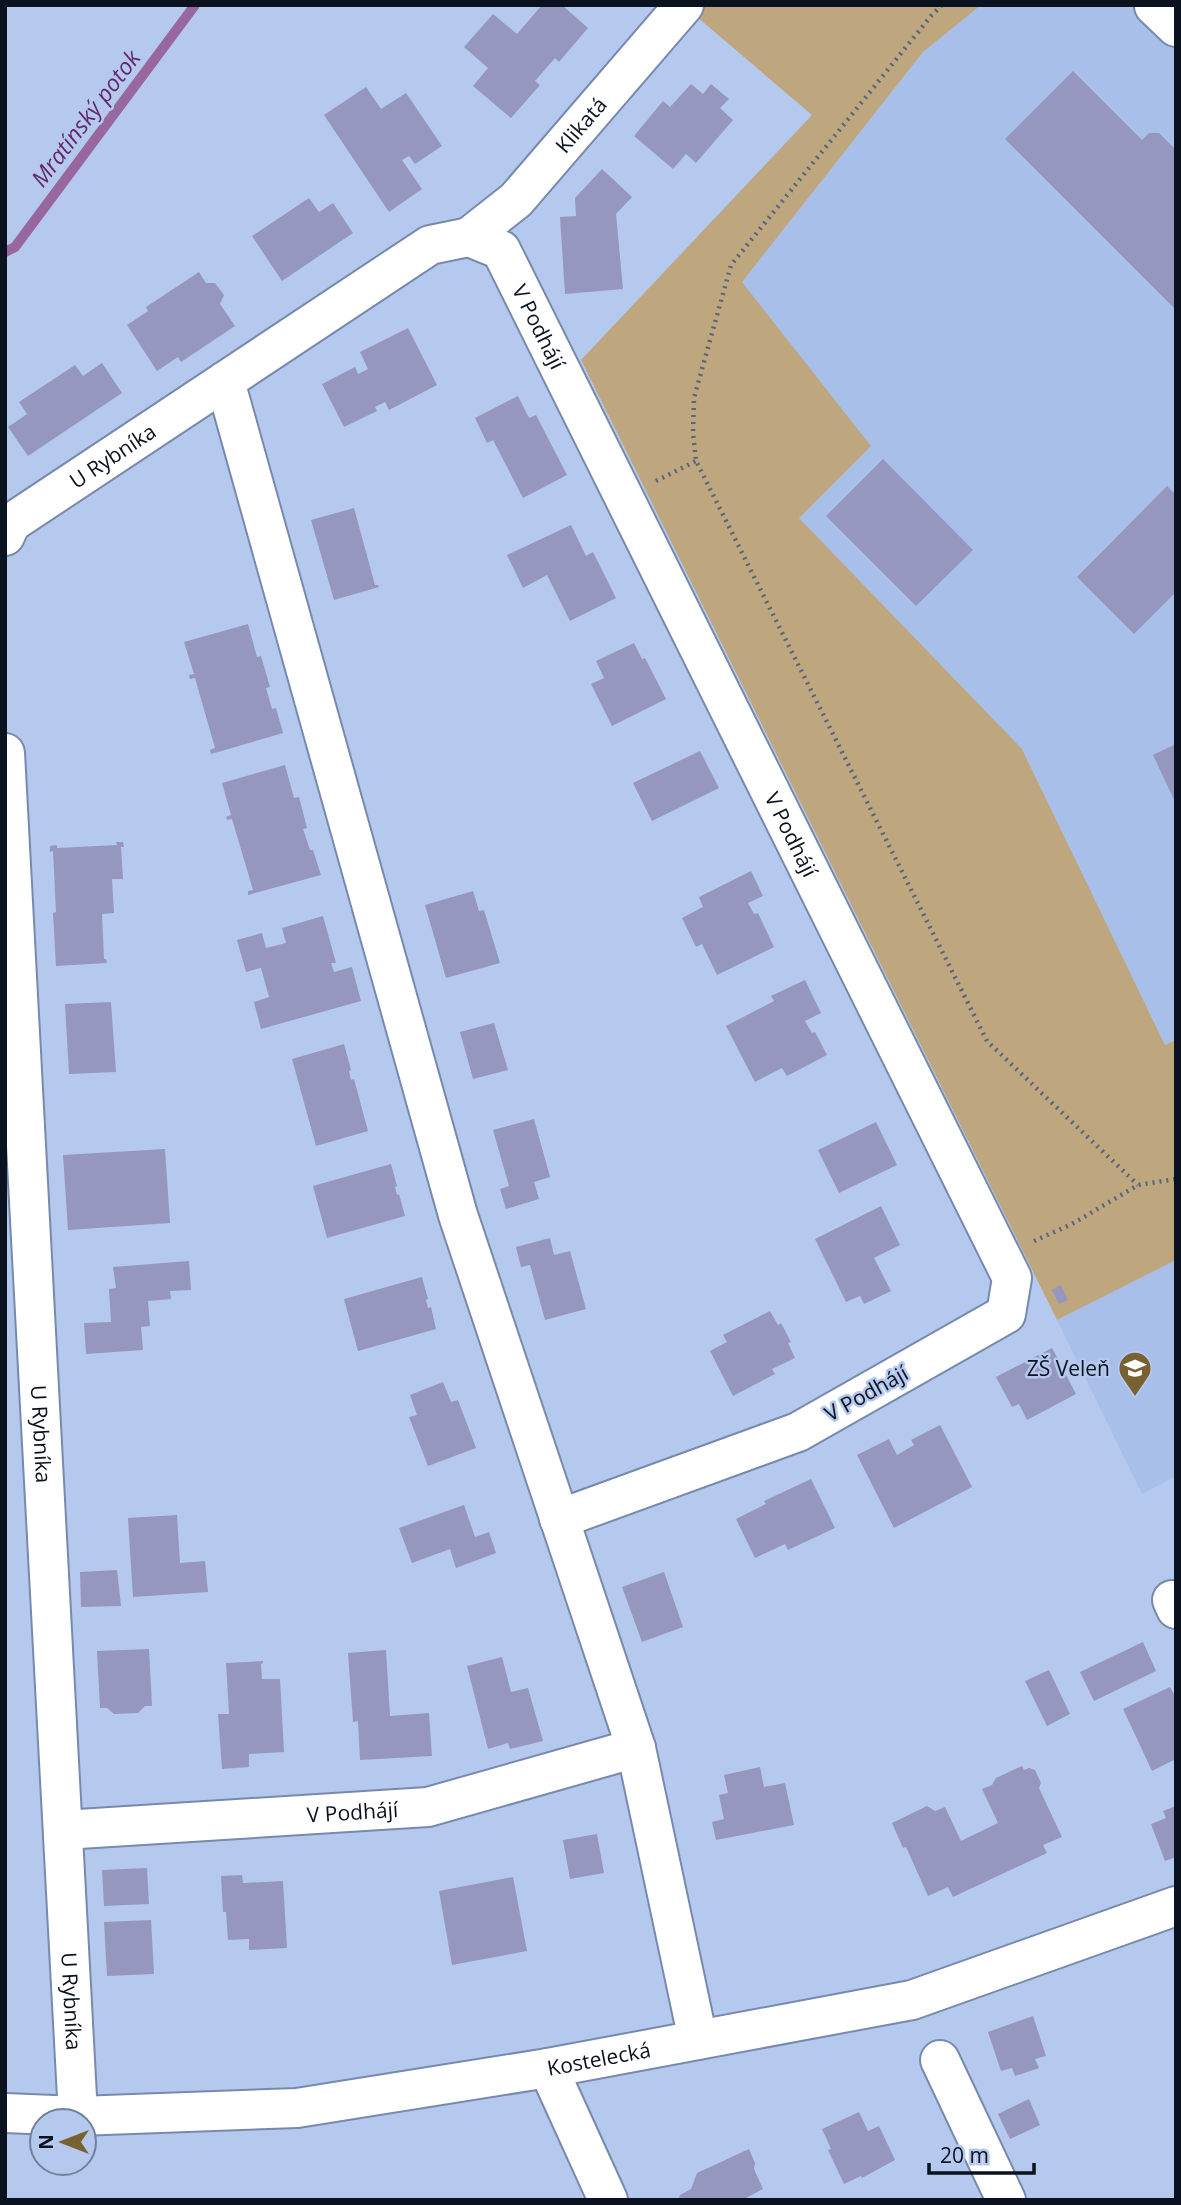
<svg xmlns="http://www.w3.org/2000/svg" width="1181" height="2205" viewBox="0 0 1181 2205" font-family="'Open Sans',sans-serif">
  <style>
    .built { fill: #a8bfea }
    .green { fill: #bea77e }
    .lines { fill: none; stroke-linecap: round; stroke-linejoin: round }
    .stream { stroke: #97679e; stroke-width: 10 }
    .building { fill: #9597be }
    .minor-casing { stroke: #778aad; stroke-width: 42 }
    .path { stroke: #58657c; stroke-width: 4.5; stroke-dasharray: 2 5; stroke-linecap: butt }
    .minor { stroke: #fff; stroke-width: 38 }
    .labels { text-anchor: middle; dominant-baseline: central; stroke-width: 5; stroke-linejoin: round; paint-order: stroke }
    .street-label { font-size: 21px; fill: #0b121f; stroke: #b5c9ee }
    .poi-label { font-size: 21px; fill: #0b121f; stroke: #b5c9ee; text-anchor: end }
    .water-label { font-size: 23px; font-style: italic; fill: #64286d; stroke: #b5c9ee }
  </style>
  <rect width="100%" height="100%" fill="#b5c9ee"/>
  <path class="built" d="M981,5H1176V1040L1165,1045L1022,749L799,518L741,282L923,52Z
    M1176,1260V1476L1142,1494L1057,1320Z"/>
  <path class="green" d="M707,5H981L923,52L742,282L871,446L799,518L1022,749L1165,1045L1176,1040V1260L1057,1320L581,360L812,115L697,17Z"/>
  <g class="lines">
    <path class="stream" d="M5,252L15,247L195,5"/>
  </g>
  <path class="building" d="M542,5H562L588,28L559,62L555,58L535,81L540,85L511,118L473,86L488,68L464,47L493,14L517,34Z
    M1073,71L1142,140L1149,133H1159L1176,150V310L1005,139Z
    M691,84L703,94L711,84L729,99L720,108L733,120L696,163L686,154L673,169L634,136L663,101L670,107Z
    M366,87L381,109L406,93L442,146L415,164L409,156L402,160L422,189L389,212L324,115Z
    M602,169L632,197L616,214L623,289L565,294L560,217L576,216L575,198Z
    M309,198L319,212L333,203L353,233L282,281L252,236Z
    M199,272L206,283H215L224,295L220,304L235,326L181,362L178,357L157,371L127,325L148,311L146,307Z
    M408,328L437,385L389,410L385,402L375,407L377,411L344,427L322,384L355,367L358,374L368,369L360,352Z
    M102,363L122,393L28,456L8,427L27,414L19,402L75,365L83,376Z
    M518,396L529,418L536,415L567,475L523,498L493,440L487,443L475,418Z
    M883,459L973,550L916,606L826,516Z
    M1167,486L1176,495V592L1134,634L1077,577Z
    M354,508L375,585H378L379,587L334,600L311,520Z
    M571,525L586,556L593,552L616,598L570,621L547,575L523,588L507,555Z
    M248,624L257,657L261,656L270,687L266,688L272,709L276,708L283,733L211,754L210,750L215,748L195,678L190,679L189,675L194,674L184,642Z
    M634,643L642,659L645,658L666,699L612,726L591,684L604,678L596,661Z
    M1176,744V804L1153,755Z
    M700,751L719,788L652,821L633,783Z
    M285,765L294,798L299,797L307,828L303,829L310,850H313L321,875L248,895V891L253,890L232,819L227,820L226,817L231,815L222,783Z
    M116,842H123L124,847H121L123,879H112L114,913L102,914L104,959H106L107,963L56,966L53,913L56,912L53,851L50,852V846L57,845V848L117,845Z
    M751,871L763,896L748,903L754,914L758,913L774,947L717,975L702,944L696,947L682,918L703,907L699,897Z
    M473,891L479,911L484,910L500,963L446,978L425,905Z
    M323,916L336,963H331L334,972L352,967L361,1001L261,1029L254,1002L269,997L261,968L246,972L237,940L262,933L266,948L286,943L282,928Z
    M805,980L821,1013L805,1021L812,1033L815,1032L827,1055L787,1076L782,1068L755,1082L726,1026L774,1001L771,996Z
    M111,1002L116,1072L69,1074L65,1004Z
    M494,1023L508,1070L473,1079L460,1032Z
    M344,1044L351,1070L349,1071L351,1080L354,1079L368,1131L316,1146L292,1059Z
    M534,1119L550,1177L534,1182L539,1199L506,1209L500,1189L509,1186L493,1130Z
    M876,1122L897,1165L839,1193L818,1150Z
    M165,1149L170,1223L68,1230L63,1155Z
    M391,1164L397,1186L395,1187L397,1195L399,1194L405,1216L327,1238L313,1186Z
    M881,1206L900,1245L874,1258L891,1291L864,1304L860,1296L846,1302L815,1239Z
    M550,1238L554,1255L570,1251L586,1309L545,1320L530,1265L521,1267L516,1247Z
    M189,1261L191,1290L170,1291L171,1299L148,1301L150,1326L141,1327L143,1350L86,1354L84,1323L111,1322L109,1289L116,1288L113,1267Z
    M422,1277L428,1299L426,1300L428,1308L431,1307L436,1329L358,1351L344,1299Z
    M1061,1285L1068,1300L1059,1304L1052,1290Z
    M770,1311L778,1325L781,1323L791,1342L788,1343L795,1358L772,1369L775,1374L733,1396L710,1351L727,1342L723,1335Z
    M1052,1348L1076,1394L1027,1420L1019,1404L1012,1407L996,1377Z
    M443,1382L451,1402L458,1400L476,1448L428,1466L409,1417L417,1415L410,1395Z
    M940,1425L972,1487L894,1528L857,1455L889,1439L897,1455L914,1445L911,1440Z
    M811,1479L835,1528L788,1550L785,1544L755,1558L736,1519L766,1504L764,1501Z
    M464,1505L475,1537L489,1532L496,1553L456,1568L450,1549L412,1563L399,1528Z
    M177,1515L180,1563L205,1561L208,1592L133,1597L128,1518Z
    M117,1570L121,1606L81,1607L80,1572Z
    M664,1572L683,1627L642,1642L622,1587Z
    M1143,1642L1156,1671L1094,1701L1080,1672Z
    M149,1649L152,1706H145L138,1713L114,1714L107,1708H100L97,1651Z
    M386,1650L390,1716L429,1713L432,1756L360,1760L358,1721L353,1722L348,1653Z
    M502,1657L511,1692L528,1688L543,1741L510,1749L508,1743L488,1749L467,1666Z
    M263,1661V1663L261,1664L262,1679H280L284,1752L249,1754V1767L222,1769L218,1714H229L226,1663Z
    M1049,1670L1070,1714L1047,1726L1025,1681Z
    M1170,1687L1176,1698V1759L1152,1771L1123,1709Z
    M1022,1766L1024,1770L1029,1768L1035,1770L1041,1783L1039,1788L1062,1837L1043,1845L1047,1853L953,1897L948,1887L928,1896L906,1847L903,1848L892,1823L927,1806L935,1811L945,1807L961,1841L998,1823L982,1789L992,1785L996,1778Z
    M760,1767L764,1787L785,1783L794,1825L716,1840L712,1822L724,1819L719,1795L728,1793L724,1775Z
    M1176,1806V1857L1165,1861L1151,1824L1166,1818L1163,1811Z
    M597,1834L604,1873L570,1879L563,1840Z
    M147,1868L149,1904L104,1906L102,1870Z
    M242,1875L243,1883L283,1881L287,1948L249,1950V1939L228,1940L226,1912H223L221,1876Z
    M513,1877L527,1951L452,1965L439,1891Z
    M151,1920L154,1974L107,1976L104,1922Z
    M1033,2016L1046,2056L1035,2059L1039,2068L1015,2076L1012,2068L1001,2071L988,2032Z
    M1029,2099L1040,2125L1010,2139L998,2114Z
    M859,2112L868,2131L879,2126L895,2160L862,2178L861,2176L844,2184L828,2150L831,2149L822,2129Z
    M749,2149L755,2163L754,2169L763,2189L742,2200H678L680,2195L691,2189L697,2173Z"/>
  <g class="lines">
    <defs>
      <g id="minor">
        <path d="M1154,6L1176,27"/>
        <path id="s1" d="M469,237L516,200L684,5"/>
        <path d="M225,381L458,1215L636,1748L698,2040"/>
        <path id="s2" d="M5,536L11,523L430,245L469,237L501,250L1012,1278L1006,1314L798,1432L559,1519"/>
        <path id="s3" d="M5,753L78,2116"/>
        <path d="M1172,1600L1176,1609"/>
        <path id="s4" d="M63,1830L428,1807L636,1748"/>
        <path d="M940,2060L1006,2200"/>
        <path d="M548,2068L608,2200"/>
        <path id="s5" d="M5,2113L78,2116L297,2108L548,2068L912,2000L1176,1906"/>
      </g>
    </defs>
    <use href="#minor" class="minor-casing"/>
    <path class="path" d="M942,5L931,16L731,265L694,398L693,433L696,461L987,1041L1138,1185
      M656,481L696,461
      M1034,1241L1072,1224L1138,1185L1176,1179"/>
    <use href="#minor" class="minor"/>
  </g>
  <defs>
    <symbol id="school-pin" viewBox="-11 -11 22 30"><path d="M0 17L-7.5 6A9.5 9.5 0 1 1 7.5 6Z" fill="#7a6132" stroke="#b5c9ee"/><path d="M0-5L7-2L0 1L-7-2ZM-4 1L0 2.5L4 1V4Q0 6-4 4Z" fill="#fff"/></symbol>
  </defs>
  <g fill-rule="evenodd">
    <use href="#school-pin" x="1116" y="1349" width="38" height="52"/>
  </g>
  <g class="labels">
    <g class="street-label">
      <text stroke="none"><textPath href="#s1" startOffset="159">Klikatá</textPath></text>
      <text stroke="none"><textPath href="#s2" startOffset="677">V Podhájí</textPath></text>
      <text stroke="none"><textPath href="#s2" startOffset="136">U Rybníka</textPath></text>
      <text stroke="none"><textPath href="#s2" startOffset="1244">V Podhájí</textPath></text>
      <text transform="translate(866 1393) rotate(-29)">V Podhájí</text>
      <text stroke="none"><textPath href="#s3" startOffset="682">U Rybníka</textPath></text>
      <text stroke="none"><textPath href="#s4" startOffset="290">V Podhájí</textPath></text>
      <text stroke="none"><textPath href="#s3" startOffset="1250">U Rybníka</textPath></text>
      <text stroke="none"><textPath href="#s5" startOffset="598">Kostelecká</textPath></text>
    </g>
    <g class="poi-label">
      <text x="1110" y="1368">ZŠ Veleň</text>
    </g>
    <g class="water-label">
      <text transform="translate(85 118) rotate(-53)">Mratínský potok</text>
    </g>
  </g>
  <rect width="1181" height="2205" fill="none" stroke="#0b121f" stroke-width="14"/>
  <g transform="translate(63 2142) rotate(270)"><circle r="33" fill="#b5c9ee" stroke="#71809b" stroke-width="2"/>
  <path d="M0-5L12 26L0 18L-12 26Z" fill="#7a6132"/>
  <text y="-10" font-size="19" font-weight="bold" text-anchor="middle" fill="#0b121f">N</text>
  </g>
  <path d="M929 2163v10h105v-10" fill="none" stroke="#0b121f" stroke-width="3.5"/>
  <text x="940" y="2163" font-size="21" fill="#0b121f" stroke="#b5c9ee" stroke-width="5" paint-order="stroke">20 m</text>
</svg>
